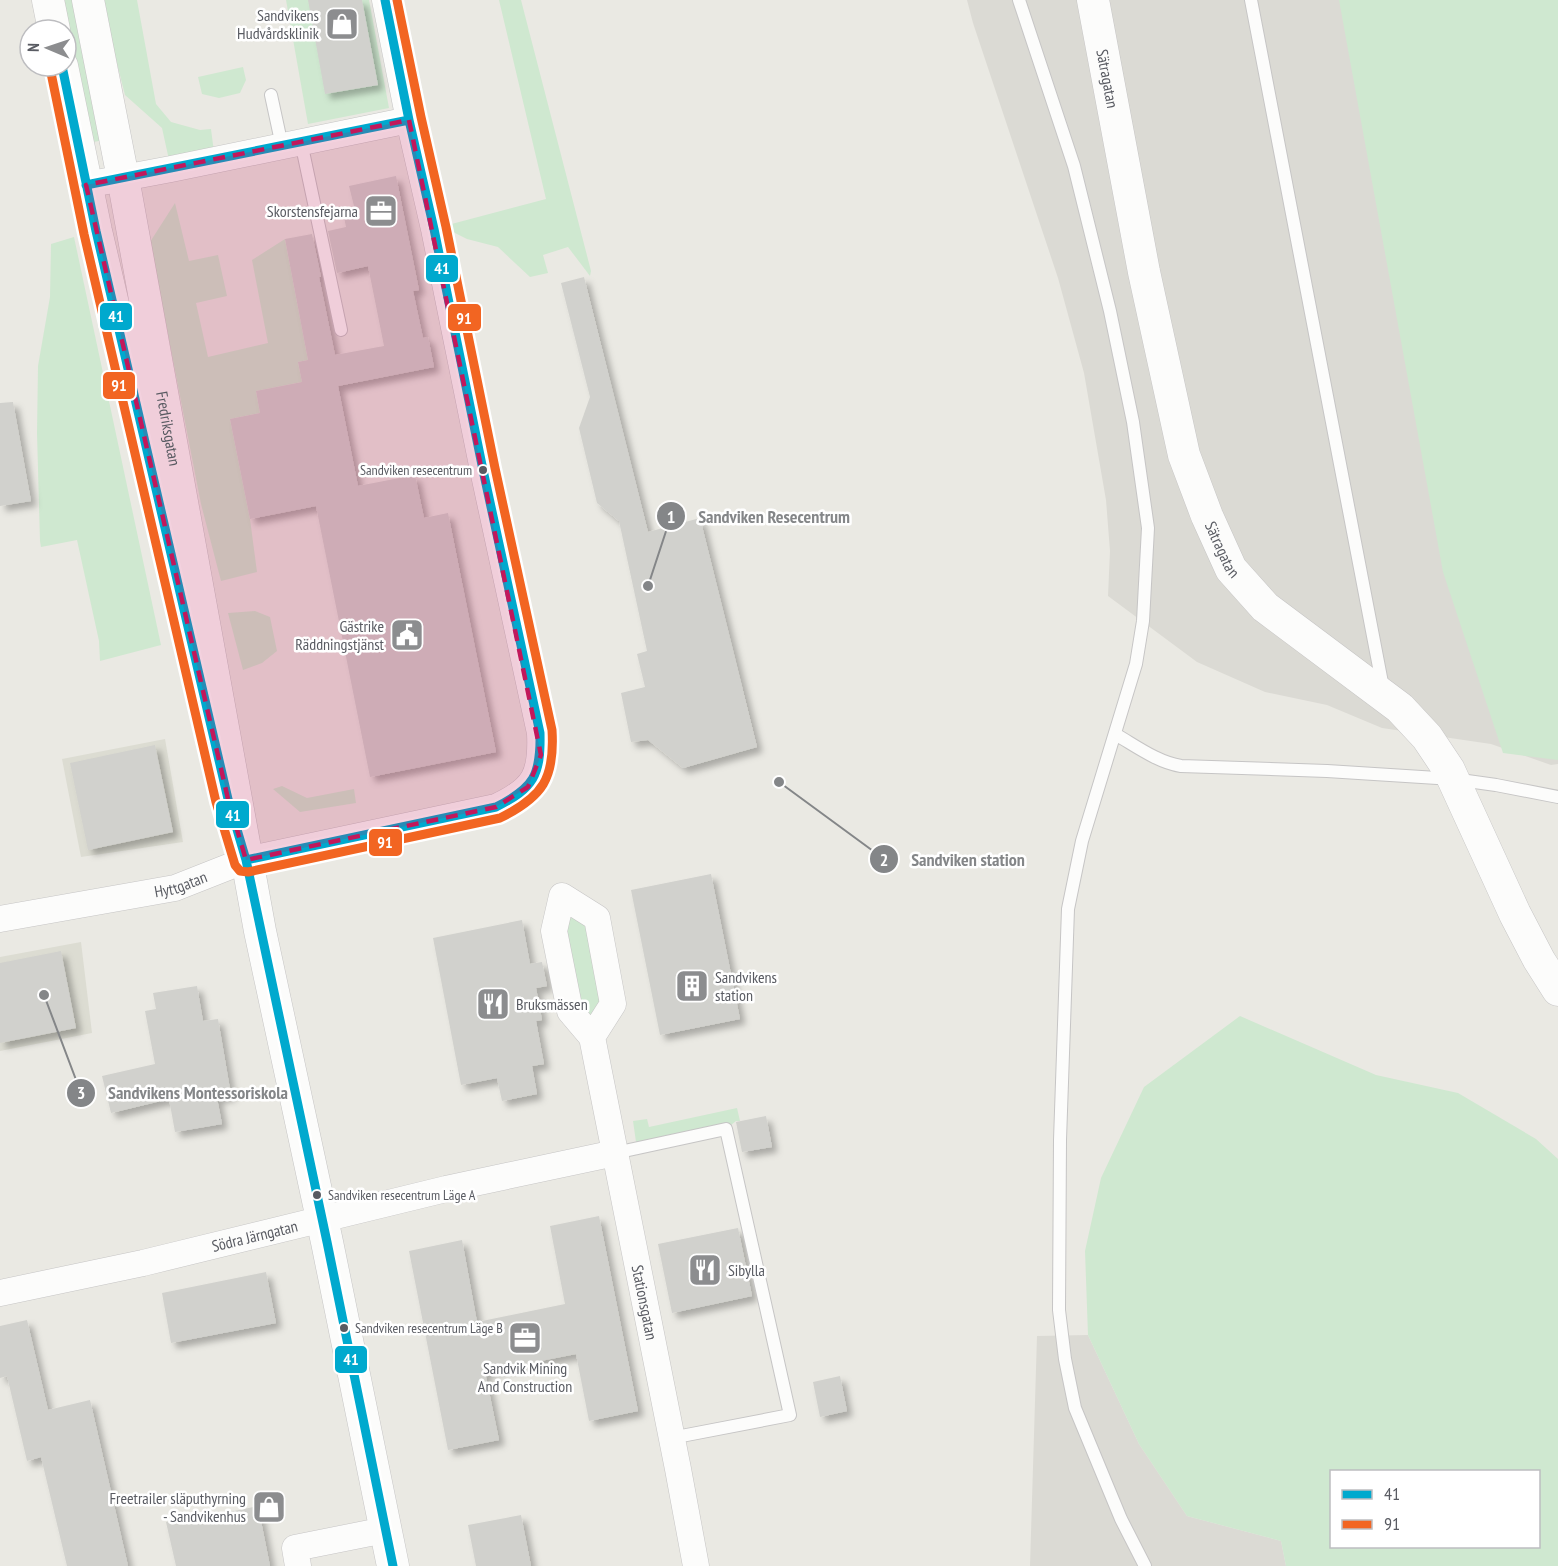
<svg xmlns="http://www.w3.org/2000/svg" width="1558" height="1566" viewBox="0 0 1558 1566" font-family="'PT Sans Narrow',sans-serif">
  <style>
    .industrial { fill: #dbdad4 }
    .education { fill: #dcdcd2 }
    .green { fill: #cfe8d0; fill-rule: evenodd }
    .building { fill: #d1d1cd; filter: url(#shadow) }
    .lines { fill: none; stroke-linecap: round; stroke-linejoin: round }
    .service-casing { stroke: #c6c5c5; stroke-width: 14 }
    .minor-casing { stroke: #c6c5c5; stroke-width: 27 }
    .tertiary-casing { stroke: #c6c5c5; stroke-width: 33 }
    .service { stroke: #fcfcfb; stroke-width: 12 }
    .minor { stroke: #fcfcfb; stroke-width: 26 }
    .tertiary { stroke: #fcfcfb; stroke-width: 32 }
    .bus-1-casing { stroke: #fff; stroke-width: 14 }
    .bus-2-casing { stroke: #fff; stroke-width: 14 }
    .bus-1 { stroke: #00a9ce; stroke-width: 9 }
    .bus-2 { stroke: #f26522; stroke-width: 9 }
    .marked { fill: #c2185b; fill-opacity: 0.2; stroke: #c2185b; stroke-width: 4.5; stroke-dasharray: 12 8; stroke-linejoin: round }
    .bus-dot { fill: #595b62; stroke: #fff; stroke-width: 2 }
    .labels { text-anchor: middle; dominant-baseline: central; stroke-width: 5; stroke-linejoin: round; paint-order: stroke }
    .bus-label { font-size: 14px; fill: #595b62; stroke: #fff; text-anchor: start }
    .poi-label { font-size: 16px; fill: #595b62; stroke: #fff; text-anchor: end }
    .street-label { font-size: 16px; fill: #595b62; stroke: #fff }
    .leader { fill: none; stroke: #848688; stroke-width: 2 }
    .callout-dot { fill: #848688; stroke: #fff; stroke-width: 2 }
    .mark-label { font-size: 18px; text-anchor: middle; font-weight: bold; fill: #fff }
    .callout-label { font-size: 18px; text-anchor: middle; font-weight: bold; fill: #848688; stroke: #fff; stroke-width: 5; stroke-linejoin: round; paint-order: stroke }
    .line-badge { stroke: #fff; stroke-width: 2 }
    .badge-label { font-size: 16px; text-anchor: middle; font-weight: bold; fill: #fff }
  </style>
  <defs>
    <filter id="shadow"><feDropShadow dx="5.5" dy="5.5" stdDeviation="3" flood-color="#0004"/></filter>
  </defs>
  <rect width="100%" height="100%" fill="#eae9e3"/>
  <path class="industrial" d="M967,0H1558V764L1551,765L1491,744L1382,728L1327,705L1265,692L1197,662L1108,596L1110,551L1106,500L1084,373L1058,278L973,23Z
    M1088,1335L1139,1444L1187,1516L1281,1541L1286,1566H1030L1037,1336Z"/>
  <path class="education" d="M165,739L183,842L81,857L62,759Z
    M81,942L92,1033L0,1051V957Z"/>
  <path class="green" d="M48,0H88L115,138L77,145L66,66V30Z
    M101,0H137L156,104L171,122L200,130L211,129L215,160L171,169L162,128L125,95Z
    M286,0H369L389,108L308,124Z
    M499,0H521L591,271L590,276L568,247L543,255L548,273L530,277L498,247L467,239L447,229L444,226L546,199Z
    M1339,0H1558V760L1503,753L1443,572Z
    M243,67L246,80L240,93L219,98L202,94L198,77Z
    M175,203L189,261L218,255L227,296L196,303L208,357L268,343L252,260L285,239L308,360L298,362L302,382L256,391L260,413L230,419L250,519L257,572L221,581L201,504L150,242Z
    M74,237L161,645L100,661L99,641L77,540L41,547L40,541L37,433L38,366L50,297L51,244Z
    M255,611L270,617L277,651L262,663L243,670L228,613Z
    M282,786L307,798L354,789L356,803L300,812L273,789Z
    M562,896L597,918L613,1004L592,1037L570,1011Z
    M1240,1016L1376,1075L1458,1093L1536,1139L1558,1159V1566H1286L1281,1541L1187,1516L1139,1444L1088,1335L1085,1251L1101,1178L1144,1087ZM1332,1472H1538V1546H1332Z
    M737,1108L740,1121H736L726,1129L642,1147L636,1142L633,1121L647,1119L649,1127Z"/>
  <path class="building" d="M308,0H362L378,85L325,94Z
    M396,176L419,290L413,291L423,338L428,337L434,367L338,386L358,486L415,475L424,518L448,513L496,752L370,777L316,506L250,519L230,419L260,413L256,391L302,382L298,362L308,360L285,239L312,234L321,277H319L335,355L384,346L368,266L337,273L328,231L346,227L343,212L355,210L349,186Z
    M584,277L648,532L700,518L757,747L683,768L648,740L631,742L621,693L645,687L637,654L647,651L619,521L597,503L579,428L590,397L561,283Z
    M13,402L31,501L0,506V403Z
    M155,745L173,832L88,850L70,763Z
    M711,874L740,1019L660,1035L631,890Z
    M522,920L530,964L542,962L547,986L536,988L542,1020L536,1021L544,1064L532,1066L537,1094L502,1101L497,1078L461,1085L433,938Z
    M61,951L76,1028L0,1043V963Z
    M197,986L203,1021L218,1019L231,1095L217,1098L222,1124L175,1132L169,1099L111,1113L102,1076L155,1064L145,1011L156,1009L153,993Z
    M766,1116L772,1147L742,1152L736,1122Z
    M599,1216L638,1411L589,1421L576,1354L485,1372L499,1440L448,1450L409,1251L462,1240L477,1322L565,1304L550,1226Z
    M738,1228L752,1296L672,1313L658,1244Z
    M266,1272L276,1323L171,1343L162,1293Z
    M27,1320L48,1410L90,1400L128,1566H67L41,1457L27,1461L7,1376L0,1378V1326Z
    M840,1376L847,1411L820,1417L813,1382Z
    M258,1506L270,1566H176L166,1522L196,1515L197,1519Z
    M521,1515L531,1566H476L468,1525Z"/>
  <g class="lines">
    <defs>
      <path id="service" d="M1019,0L1074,166L1110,311L1133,422L1148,528L1143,621L1136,664L1082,841L1068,909L1060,1140L1059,1310L1065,1359L1075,1408L1121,1519L1145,1566
        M1251,0L1383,688
        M271,95L282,146
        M301,142L341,330
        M1115,734C1136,746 1157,762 1181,766L1327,771L1453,779L1496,785L1558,797
        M615,1153L726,1129L790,1415L671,1438"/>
      <g id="minor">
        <path d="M86,185L171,169L409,120"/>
        <path id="s1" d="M0,919L175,888L246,860L496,807C535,789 542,774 540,733L483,470L434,229L409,120L385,0"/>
        <path id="s2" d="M592,1037L613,1004L597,918L562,896L554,931L570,1011L592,1037L678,1469L696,1566"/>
        <path id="s3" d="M0,1293L143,1263L446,1189L615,1153"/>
        <path d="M298,1566L295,1548L385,1530"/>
      </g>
      <g id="tertiary">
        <path d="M48,0L54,30"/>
        <path id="s4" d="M88,0L123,178L260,931L327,1242L393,1566"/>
        <path id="s5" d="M1093,0L1144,272L1184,455L1207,516L1231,569L1265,607L1400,708L1427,737L1449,770L1515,914L1539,960L1558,990"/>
        <path d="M62,66L96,231L169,545"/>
      </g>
    </defs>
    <use href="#service" class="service-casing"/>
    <use href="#minor" class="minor-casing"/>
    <use href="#tertiary" class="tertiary-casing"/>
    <use href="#service" class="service"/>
    <use href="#minor" class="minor"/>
    <use href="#tertiary" class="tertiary"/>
    <defs>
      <path id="bus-1" d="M62,66L96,231L228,799L246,860L327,1242L393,1566
        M86,185L409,120
        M246,860L496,807C534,788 541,775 540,733L483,470L434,229L409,120L385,0"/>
      <path id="bus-2" d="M50,68L84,234L216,802L235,865L240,871L248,872L500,818C543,797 555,778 552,730L495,468L446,227L421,117L397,0"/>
    </defs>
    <use href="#bus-1" class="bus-1-casing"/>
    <use href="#bus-2" class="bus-2-casing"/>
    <use href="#bus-1" class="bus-1"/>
    <use href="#bus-2" class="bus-2"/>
  </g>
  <path class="marked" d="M409,120L541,755L528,787L496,807L246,860L228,799L86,185Z"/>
  <defs>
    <symbol id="shop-square" viewBox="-11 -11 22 22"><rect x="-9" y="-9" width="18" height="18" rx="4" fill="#8c8d8f" stroke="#fff"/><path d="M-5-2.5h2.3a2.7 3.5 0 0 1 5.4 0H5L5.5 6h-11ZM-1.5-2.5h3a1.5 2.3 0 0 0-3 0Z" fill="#fff"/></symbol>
    <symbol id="office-square" viewBox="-11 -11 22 22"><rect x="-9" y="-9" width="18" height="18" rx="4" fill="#8c8d8f" stroke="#fff"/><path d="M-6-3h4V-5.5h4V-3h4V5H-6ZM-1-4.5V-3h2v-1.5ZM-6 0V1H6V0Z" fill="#fff"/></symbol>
    <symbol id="civic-square" viewBox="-11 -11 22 22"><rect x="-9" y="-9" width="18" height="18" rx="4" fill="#8c8d8f" stroke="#fff"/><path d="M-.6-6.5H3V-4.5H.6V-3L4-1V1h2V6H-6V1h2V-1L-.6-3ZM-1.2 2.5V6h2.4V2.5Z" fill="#fff"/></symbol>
    <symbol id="building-square" viewBox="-11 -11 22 22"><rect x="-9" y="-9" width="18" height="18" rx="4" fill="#8c8d8f" stroke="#fff"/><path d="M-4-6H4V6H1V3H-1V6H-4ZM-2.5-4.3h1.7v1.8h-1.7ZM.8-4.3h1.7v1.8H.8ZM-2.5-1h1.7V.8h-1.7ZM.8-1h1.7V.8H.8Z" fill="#fff"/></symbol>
    <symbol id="restaurant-square" viewBox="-11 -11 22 22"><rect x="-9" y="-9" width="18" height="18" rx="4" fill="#8c8d8f" stroke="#fff"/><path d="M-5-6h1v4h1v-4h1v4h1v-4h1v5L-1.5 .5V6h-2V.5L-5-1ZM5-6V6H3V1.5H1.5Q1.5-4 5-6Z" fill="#fff"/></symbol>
  </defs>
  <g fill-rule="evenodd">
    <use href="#shop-square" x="323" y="5" width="38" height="38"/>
    <use href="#office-square" x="362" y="192" width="38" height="38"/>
    <use href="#civic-square" x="388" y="616" width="38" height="38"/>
    <use href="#building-square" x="673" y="967" width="38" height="38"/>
    <use href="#restaurant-square" x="474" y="985" width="38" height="38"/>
    <use href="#restaurant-square" x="686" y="1251" width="38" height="38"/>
    <use href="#office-square" x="506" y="1319" width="38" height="38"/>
    <use href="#shop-square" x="250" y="1488" width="38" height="38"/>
  </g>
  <g class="bus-dot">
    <circle cx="483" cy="470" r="5"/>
    <circle cx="317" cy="1195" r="5"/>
    <circle cx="344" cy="1328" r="5"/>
  </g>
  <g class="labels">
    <g class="bus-label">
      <text x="472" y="470" text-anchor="end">Sandviken resecentrum</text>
      <text x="328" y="1195">Sandviken resecentrum Läge A</text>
      <text x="355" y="1328">Sandviken resecentrum Läge B</text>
    </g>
    <g class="poi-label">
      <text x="319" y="15">Sandvikens<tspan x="319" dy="18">Hudvårdsklinik</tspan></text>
      <text x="358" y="211">Skorstensfejarna</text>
      <text x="384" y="626">Gästrike<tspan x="384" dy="18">Räddningstjänst</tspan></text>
      <text x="715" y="977" text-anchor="start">Sandvikens<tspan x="715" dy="18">station</tspan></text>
      <text x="516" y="1004" text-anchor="start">Bruksmässen</text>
      <text x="728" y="1270" text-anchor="start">Sibylla</text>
      <text x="525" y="1368" text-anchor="middle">Sandvik Mining<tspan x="525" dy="18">And Construction</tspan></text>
      <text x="246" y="1498">Freetrailer släputhyrning<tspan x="246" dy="18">- Sandvikenhus</tspan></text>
    </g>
    <g class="street-label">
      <text stroke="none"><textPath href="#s5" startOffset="80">Sätragatan</textPath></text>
      <text stroke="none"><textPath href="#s4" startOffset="436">Fredriksgatan</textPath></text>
      <text stroke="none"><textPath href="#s5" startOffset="566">Sätragatan</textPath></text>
      <text stroke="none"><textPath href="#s1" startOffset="184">Hyttgatan</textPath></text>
      <text stroke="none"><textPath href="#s3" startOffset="261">Södra Järngatan</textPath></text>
      <text stroke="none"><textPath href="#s2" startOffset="590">Stationsgatan</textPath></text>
    </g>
  </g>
  <path class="leader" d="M648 586L671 516M779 782L884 859M44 995L81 1093"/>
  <g class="callout-dot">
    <circle cx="648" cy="586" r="6"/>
    <circle cx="779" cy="782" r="6"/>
    <circle cx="44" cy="995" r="6"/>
    <circle cx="671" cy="516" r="15"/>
    <circle cx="884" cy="859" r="15"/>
    <circle cx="81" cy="1093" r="15"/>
  </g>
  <g class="mark-label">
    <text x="671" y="523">1</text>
    <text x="884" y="866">2</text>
    <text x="81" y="1099">3</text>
  </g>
  <g class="callout-label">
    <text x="774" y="523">Sandviken Resecentrum</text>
    <text x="968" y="866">Sandviken station</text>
    <text x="198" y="1099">Sandvikens Montessoriskola</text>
  </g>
  <g class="line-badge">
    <rect x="425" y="254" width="34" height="29" rx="6" fill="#00a9ce"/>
    <rect x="99" y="302" width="34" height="29" rx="6" fill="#00a9ce"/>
    <rect x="447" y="303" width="35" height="29" rx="6" fill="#f26522"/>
    <rect x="102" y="371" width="34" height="29" rx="6" fill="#f26522"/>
    <rect x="215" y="800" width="35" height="29" rx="6" fill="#00a9ce"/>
    <rect x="368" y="828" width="35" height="29" rx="6" fill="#f26522"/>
    <rect x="334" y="1345" width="34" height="29" rx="6" fill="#00a9ce"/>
  </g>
  <g class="badge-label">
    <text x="442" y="274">41</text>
    <text x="116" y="322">41</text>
    <text x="464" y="324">91</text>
    <text x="119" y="391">91</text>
    <text x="233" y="821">41</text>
    <text x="385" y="848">91</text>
    <text x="351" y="1365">41</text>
  </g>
  <rect x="1330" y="1470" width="210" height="78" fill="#ffffff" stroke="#bdbdc0" stroke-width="1.5"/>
  <rect x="1342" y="1490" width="30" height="9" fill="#00a9ce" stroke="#bdbdc0" stroke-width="1.5"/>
  <text x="1384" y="1500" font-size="18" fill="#595b62">41</text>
  <rect x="1342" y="1520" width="30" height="9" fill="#f26522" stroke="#bdbdc0" stroke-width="1.5"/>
  <text x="1384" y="1530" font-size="18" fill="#595b62">91</text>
  <g transform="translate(48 48) rotate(272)"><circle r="28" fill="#ffffff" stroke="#bdbdc0" stroke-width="1.5"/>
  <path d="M0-4.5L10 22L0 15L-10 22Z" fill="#8c8d8f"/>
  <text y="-9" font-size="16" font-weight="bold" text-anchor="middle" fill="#595b62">N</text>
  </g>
</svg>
